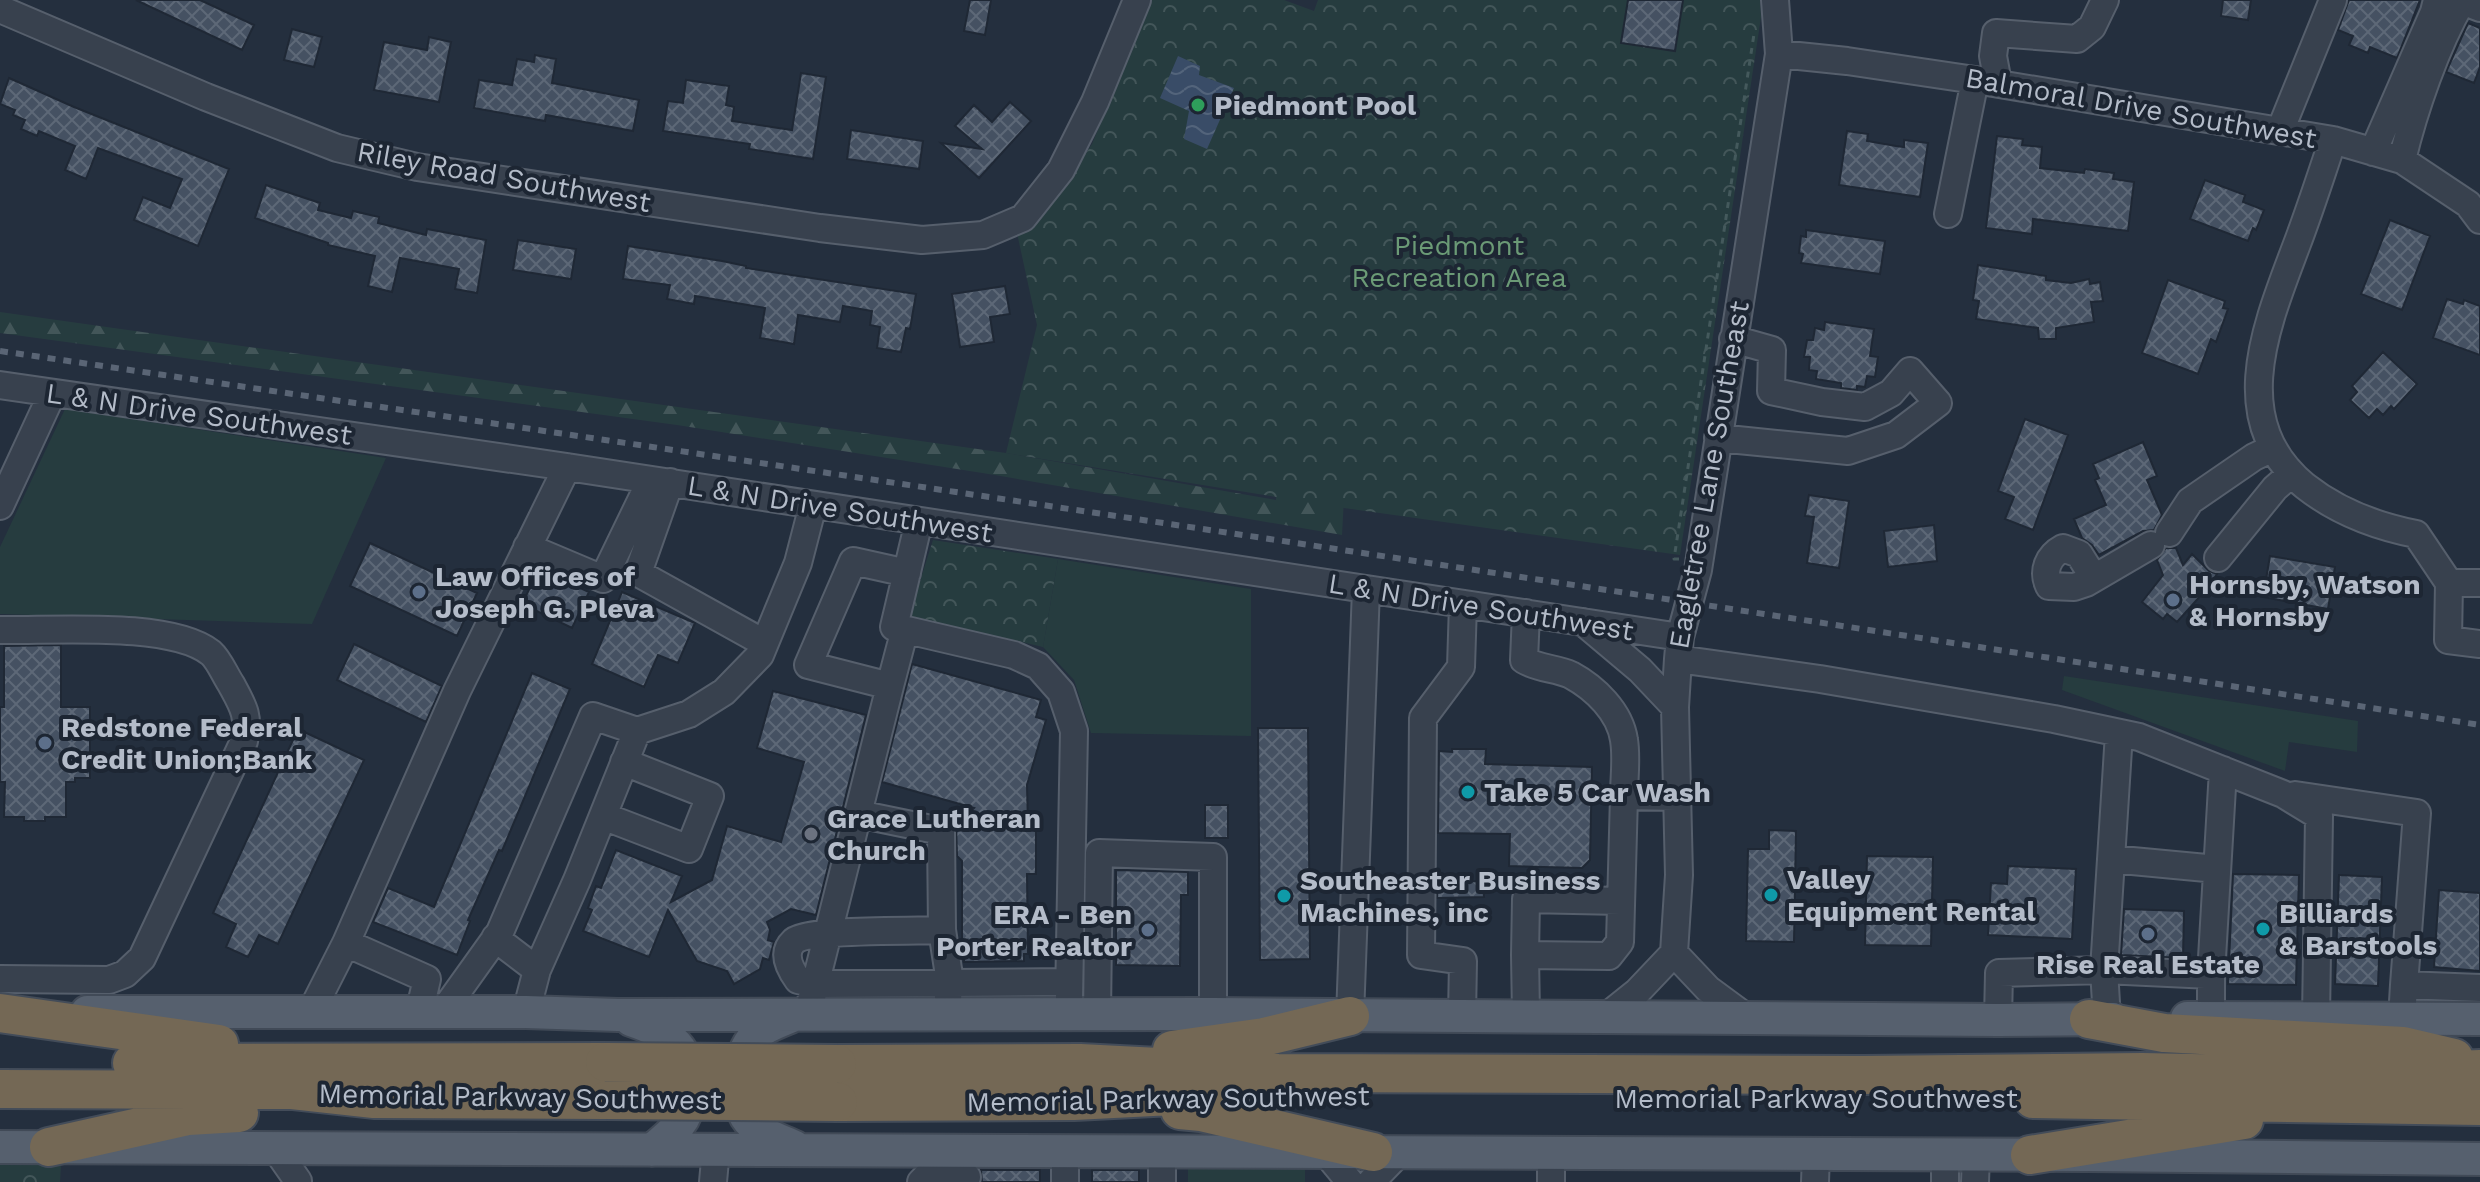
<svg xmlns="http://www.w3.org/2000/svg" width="2480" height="1182" viewBox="0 0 2480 1182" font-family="'Work Sans',sans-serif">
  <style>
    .green { fill: #263c3f }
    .forest { fill: url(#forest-firs) }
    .park { fill: url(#park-crowns) }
    .water { fill: url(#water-waves) }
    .building { fill: url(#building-cross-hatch); stroke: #1f2835; stroke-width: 2 }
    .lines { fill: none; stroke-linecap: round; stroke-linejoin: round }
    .minor-casing { stroke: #565f6c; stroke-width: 30 }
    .major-casing { stroke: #414a57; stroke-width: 36 }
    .highway-casing { stroke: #434c59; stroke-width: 42 }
    .path { stroke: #44595c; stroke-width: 3; stroke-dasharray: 6 6; stroke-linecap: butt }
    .minor { stroke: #38414e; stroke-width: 26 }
    .major { stroke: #56606e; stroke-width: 32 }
    .highway { stroke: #746855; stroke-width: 38 }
    .rail { stroke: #5a6575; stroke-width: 6; stroke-dasharray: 8 8; stroke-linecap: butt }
    .highway-bridge-casing { stroke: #434c59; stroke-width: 42; stroke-linecap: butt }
    .highway-bridge { stroke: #746855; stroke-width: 38 }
    .leisure-dot { fill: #2e9e5b; stroke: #1d2633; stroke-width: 3 }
    .service-dot { fill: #5c6f8a; stroke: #1d2633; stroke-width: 3 }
    .culture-dot { fill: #0f9aa8; stroke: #1d2633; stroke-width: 3 }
    .worship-dot { fill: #6b7280; stroke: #1d2633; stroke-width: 3 }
    .labels { text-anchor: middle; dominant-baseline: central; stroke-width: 8; stroke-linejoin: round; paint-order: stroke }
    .poi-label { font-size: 28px; font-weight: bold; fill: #b4bcc9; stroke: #1d2633; text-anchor: start }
    .street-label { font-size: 28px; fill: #b4bcc9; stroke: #1d2633 }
    .park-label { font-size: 28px; fill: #6b9a76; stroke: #1d2633 }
  </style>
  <defs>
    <pattern id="forest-firs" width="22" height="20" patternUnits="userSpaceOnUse" patternTransform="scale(2)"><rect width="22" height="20" fill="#263c3f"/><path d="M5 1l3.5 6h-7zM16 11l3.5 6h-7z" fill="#435659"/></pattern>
    <pattern id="park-crowns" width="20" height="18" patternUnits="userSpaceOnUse" patternTransform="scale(2)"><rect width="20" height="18" fill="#263c3f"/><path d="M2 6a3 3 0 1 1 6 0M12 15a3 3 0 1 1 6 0" fill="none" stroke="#435659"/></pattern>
    <pattern id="water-waves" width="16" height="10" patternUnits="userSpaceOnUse" patternTransform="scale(2)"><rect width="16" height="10" fill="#394c67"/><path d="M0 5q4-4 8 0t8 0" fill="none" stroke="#53647b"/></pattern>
    <pattern id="building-cross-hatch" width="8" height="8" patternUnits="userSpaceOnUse" patternTransform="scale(2)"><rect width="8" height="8" fill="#455162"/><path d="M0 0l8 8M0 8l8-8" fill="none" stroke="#5d6877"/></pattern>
  </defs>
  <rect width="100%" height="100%" fill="#242f3e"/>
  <path class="green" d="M65,409L386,458L312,624L0,614V547Z
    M1058,559L1251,589V736L1091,733L1074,680L1043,647Z
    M2064,676L2358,721L2357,752L2289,742L2285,771L2062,690Z
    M1188,1163H1305V1182H1188Z"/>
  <path class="forest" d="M1315,11L1370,13L1342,535L995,475L677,425L0,333V312L1006,453L1276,500Z"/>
  <path class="park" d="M1152,0H1284L1314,11L1318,0H1760L1761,17L1680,555L1344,508L1006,453L1037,325L1017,233L1055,199L1092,144Z
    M933,540L1058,559L1043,647L909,616Z
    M0,1147H62L60,1182H0Z"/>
  <path class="water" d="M1178,56L1200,66L1199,75L1234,88L1207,149L1184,139L1189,111L1160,98Z"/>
  <path class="building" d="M136,0H200L254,25L242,50Z
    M970,0H991L985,35L964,31Z
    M1628,0H1683L1675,51L1621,43Z
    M2223,0H2251L2248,20L2221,16Z
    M2349,0H2420L2397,58L2370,47L2368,53L2349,45L2353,36L2338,30Z
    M2468,23L2480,28V67L2474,83L2446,72Z
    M292,29L322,37L314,67L284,60Z
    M429,37L451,42L439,102L374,90L384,42L427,50Z
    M535,55L556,59L552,83L639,100L633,131L546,115L545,121L474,108L479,80L512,85L517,59L534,62Z
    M801,73L826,77L813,159L749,149L750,144L663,131L668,101L683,103L686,80L729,86L726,105L734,107L732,121L792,130Z
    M9,78L74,107L229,169L198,246L134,220L143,197L170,208L182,179L98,148L86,179L65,170L75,146L39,131L37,136L21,129L25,120L13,115L15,110L0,104Z
    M1010,102L1031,121L979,178L941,143L982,149L955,126L974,105L992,122Z
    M851,130L923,141L919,169L847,159Z
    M1847,131L1868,134L1867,141L1896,146L1904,147V140L1928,143L1920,197L1839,185Z
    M1997,136L2023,139L2022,145L2042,147L2040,168L2084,173L2085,169L2114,173L2113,179L2134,182L2128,231L2033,219L2032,234L1986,228Z
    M2205,180L2245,195L2243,202L2264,210L2256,230L2253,228L2248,241L2190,219Z
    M266,185L320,203L318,210L351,218L353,211L379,217L378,223L426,235L427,229L486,240L477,293L455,289L459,269L400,258L392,292L368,286L375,256L328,245V243L255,218Z
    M2390,220L2430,236L2402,310L2361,294Z
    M1806,230L1885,241L1880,274L1801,263L1803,254L1799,253L1801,236L1806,237Z
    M518,240L576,249L571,279L513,270Z
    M628,246L722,261L746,266V268L916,294L910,329L906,328L901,352L877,348L880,327L870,325L872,311L843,306L840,322L798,315L794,344L760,338L765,308L695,296L694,304L667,299L670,285L623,279Z
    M1978,265L2046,276V280L2071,283L2089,279L2090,284L2100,282L2103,301L2091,302L2094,322L2056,328V339H2039L2038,328L1976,319L1979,301L1973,300Z
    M2168,280L2225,301L2223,308L2228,309L2216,342L2211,339L2198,374L2142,353Z
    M1005,286L1010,314L990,317L994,342L960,347L952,294Z
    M2447,299L2463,304L2464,300L2480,306V355L2433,338Z
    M1825,322L1874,329L1870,356L1878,357L1875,377L1867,376L1865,387L1857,386V390L1841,388V383L1816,379L1817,371L1809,370L1810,357H1804L1807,340H1813L1815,328L1824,330Z
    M2383,352L2417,384L2394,409L2391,406L2383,415L2377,409L2369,418L2350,400L2357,392L2352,386Z
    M2025,419L2068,435L2033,530L2005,519L2014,497L1998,491Z
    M2143,442L2157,476L2147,480L2162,515L2154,530L2143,531L2099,555L2092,545L2082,538L2074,519L2106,505L2095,480L2099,478L2093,464Z
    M1809,495L1849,501L1839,568L1807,563L1814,517L1805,516Z
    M1934,525L1937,561L1888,567L1884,531Z
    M370,543L477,593L457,636L350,586Z
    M2166,548H2176L2183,565L2192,554L2209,571L2217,574L2214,579L2217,581L2206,596L2203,593L2177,622L2167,614L2163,619L2142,602L2163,575L2157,560Z
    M2270,556L2335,567L2328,609L2263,597Z
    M539,569L589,592L572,628L522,604Z
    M622,592L695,623L678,663L658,655L644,687L592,664Z
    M354,644L442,686L426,722L337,680Z
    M61,645V707H90V778H75V782H66V817H45V821H24V817H4L5,782H0V707H4V646Z
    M912,664L1041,700L1036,717L1046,720L1027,785L1028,824H1036V874H1027L1028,954H1024V961L964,962V954H962V861L957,856L956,825L974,808L882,782Z
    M532,673L570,689L502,851L499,850L468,920L470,921L457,955L373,922L388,888L434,907Z
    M773,691L866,715L816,915L791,909L767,922L770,930L768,940L774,942L769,960L763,958L760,969L734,984L727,971L697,961L668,910L649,957L583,931L592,910L588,908L596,886L601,888L616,850L682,876L671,902L712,880L727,826L781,842L804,762L757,748Z
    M1258,728H1308L1310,959L1260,960Z
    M298,729L364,760L278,944L259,935L248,957L226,947L236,924L213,913Z
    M1452,749H1486L1485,764L1592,767L1590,860L1582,868L1509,866L1510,834L1438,833L1439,751L1452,752Z
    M1205,805H1228V838H1205Z
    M1769,830L1796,831L1794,942L1746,941L1748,849H1769Z
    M1867,856L1933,857L1931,946L1865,945Z
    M2008,866L2076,869L2072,939L1988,935L1991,883L2007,884Z
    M1116,870L1188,872V895H1181L1180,966L1116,965Z
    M2233,874L2299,875L2296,985L2228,984Z
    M2339,875L2382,877L2378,986L2335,984Z
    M1483,881L1484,897L1437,898L1438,882Z
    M2439,890L2480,893V971L2434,967Z
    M2124,909L2184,911L2183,958L2121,955Z
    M981,1170H1040V1182H982Z
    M1092,1170H1139V1182H1092Z"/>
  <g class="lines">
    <defs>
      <path id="minor" d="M0,9L206,97L337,148L417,167L820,228L922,240L983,235L1023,218L1061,170L1095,102L1137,0
        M1779,54L1847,61L1975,80L2333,140L2402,160L2468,204L2480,220
        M1998,83L1993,56L1996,33L2077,39L2092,27L2105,0
        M2280,131L2333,0
        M2333,140C2321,175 2310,210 2297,244C2267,324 2225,420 2305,486C2338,512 2375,526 2416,534L2449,583
        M2373,152L2434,12L2437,0
        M2402,160C2414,110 2436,46 2462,1L2480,8
        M1948,214L1975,80
        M0,385L567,467L1680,637
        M1718,438L1848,451L1896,435L1938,403L1910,371L1891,393L1865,407L1822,402L1771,391L1772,350L1733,339
        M670,482L638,573L764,643
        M0,506L52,394
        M919,521L894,627L1014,655L1038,666L1061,692L1074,731L1069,999
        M2169,533L2190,501L2254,457L2273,448
        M527,547L603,579L651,480
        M2218,558L2275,488L2291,474
        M2094,578L2079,554L2063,548C2048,556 2042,571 2049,586L2074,587L2086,583L2151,545
        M2480,583H2449L2448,640L2480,644
        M1526,613L1524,660C1539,669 1556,668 1571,675C1595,688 1620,712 1624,740C1627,758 1624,778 1624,796
        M1583,622L1640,670L1675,707
        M905,629L890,686L808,665L853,561L907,573
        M0,630C52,631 171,621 211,653C219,660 225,675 231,684C243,706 250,716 244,741L142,958L125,974L109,980L0,979
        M1678,659L1820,679L2054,719L2139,737L2283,794L2319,816L2316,1018
        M2295,795L2417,813L2404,985
        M858,814L941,831L942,930C918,931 808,929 794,941C781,953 790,969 798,980L815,984L1069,982
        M603,816L689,849L710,796L624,762
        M2111,859L2217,869
        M942,930L950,982L948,997
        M495,938L537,970
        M346,943L427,979L419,1013
        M1674,953L1708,989L1746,1017
        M1525,955L1526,899L1621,901
        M2211,975L2223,770
        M811,1001L890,686
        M2403,1002L2404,985L2480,988
        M311,1012L346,943L457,691L567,467
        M526,1012L537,970L577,880L637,731L689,714L724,692L760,655L798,563L813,505
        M442,1013L500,932L593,716L637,731
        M1097,1015L1099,853L1213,857V1014
        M1526,1015L1525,955L1609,956L1620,942L1624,796L1677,797
        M1350,1016L1366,589
        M1462,1016L1463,961L1421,955L1423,718L1461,667L1463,604
        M1607,1016L1637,992L1674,953L1679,875L1675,707L1678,659L1680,637L1698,570L1779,54L1775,0
        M2107,1019L2104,970L2211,975V1018
        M1998,1020L1999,973L2104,970L2119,733
        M275,1148L298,1181
        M1326,1153L1350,1182
        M1551,1153V1182
        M713,1182L716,1149
        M921,1182L926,1177H967
        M1065,1182V1152
        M1162,1182V1152
        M1371,1182L1399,1153
        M1815,1182L1816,1154
        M1945,1182V1155
        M1975,1182L1976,1155"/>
      <path id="major" d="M87,1012H526L618,1015L1213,1014L1998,1020L2113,1019
        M792,1016C781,1021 766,1026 758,1033C738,1051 732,1094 746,1117C756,1133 778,1139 795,1147
        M2187,1018L2480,1019
        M631,1020C666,1032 687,1043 691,1082C692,1094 689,1108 683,1119C676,1131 663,1140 652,1150
        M0,1147L2088,1155L2480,1159"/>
      <path id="highway" d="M0,1013L219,1044
        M2089,1019L2164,1033L2403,1046L2454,1058
        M1172,1050L1264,1037L1350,1016
        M132,1063L605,1062
        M837,1064L1080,1063L1278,1073L1863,1075L2142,1072L2337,1076L2480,1069
        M0,1089L292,1090L374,1099L607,1100
        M2033,1099L2480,1106
        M838,1102L1074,1101L1231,1093
        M1180,1110L1201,1112L1373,1152
        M49,1147L188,1116L239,1113
        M2030,1155L2244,1120"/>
    </defs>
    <use href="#minor" class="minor-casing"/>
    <use href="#major" class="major-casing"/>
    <use href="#highway" class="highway-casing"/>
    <path class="path" d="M1679,559H1674L1754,34"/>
    <use href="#minor" class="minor"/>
    <use href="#major" class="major"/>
    <use href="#highway" class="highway"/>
    <path class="rail" d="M0,351C827,472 1654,595 2480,725"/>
    <defs>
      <path id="highway-bridge" d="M605,1062L837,1064
        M607,1100L838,1102"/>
    </defs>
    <use href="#highway-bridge" class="highway-bridge-casing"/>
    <use href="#highway-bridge" class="highway-bridge"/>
  </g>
  <circle class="leisure-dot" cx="1198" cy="105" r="8"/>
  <g class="service-dot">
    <circle cx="419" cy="592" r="8"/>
    <circle cx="2173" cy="600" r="8"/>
    <circle cx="45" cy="743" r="8"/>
    <circle cx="1148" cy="930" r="8"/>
    <circle cx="2148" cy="934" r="8"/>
  </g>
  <g class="culture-dot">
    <circle cx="1468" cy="792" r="8"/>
    <circle cx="1771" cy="895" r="8"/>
    <circle cx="1284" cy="896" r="8"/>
    <circle cx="2263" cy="929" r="8"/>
  </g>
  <circle class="worship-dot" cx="811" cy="834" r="8"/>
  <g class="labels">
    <g class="poi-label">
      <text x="1214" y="105">Piedmont Pool</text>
      <text x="435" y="576">Law Offices of<tspan x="435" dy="32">Joseph G. Pleva</tspan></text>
      <text x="2189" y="584">Hornsby, Watson<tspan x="2189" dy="32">&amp; Hornsby</tspan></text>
      <text x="61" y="727">Redstone Federal<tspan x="61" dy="32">Credit Union;Bank</tspan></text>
      <text x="1484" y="792">Take 5 Car Wash</text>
      <text x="827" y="818">Grace Lutheran<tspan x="827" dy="32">Church</tspan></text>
      <text x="1787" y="879">Valley<tspan x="1787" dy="32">Equipment Rental</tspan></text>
      <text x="1300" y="880">Southeaster Business<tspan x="1300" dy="32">Machines, inc</tspan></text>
      <text x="2279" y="913">Billiards<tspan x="2279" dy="32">&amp; Barstools</tspan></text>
      <text x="1132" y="914" text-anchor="end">ERA - Ben<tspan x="1132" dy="32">Porter Realtor</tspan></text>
      <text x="2148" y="964" text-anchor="middle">Rise Real Estate</text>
    </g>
    <g class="street-label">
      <text transform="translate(2141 108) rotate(10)">Balmoral Drive Southwest</text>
      <text transform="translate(504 177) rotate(10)">Riley Road Southwest</text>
      <text transform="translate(199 414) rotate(8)">L &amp; N Drive Southwest</text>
      <text transform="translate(1709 475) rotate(-80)">Eagletree Lane Southeast</text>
      <text transform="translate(840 509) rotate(9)">L &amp; N Drive Southwest</text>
      <text transform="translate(1481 607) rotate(9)">L &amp; N Drive Southwest</text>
      <text transform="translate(520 1097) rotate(1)">Memorial Parkway Southwest</text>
      <text x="1816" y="1098">Memorial Parkway Southwest</text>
      <text transform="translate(1168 1099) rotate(-1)">Memorial Parkway Southwest</text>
    </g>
    <g class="park-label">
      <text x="1459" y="245">Piedmont<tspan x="1459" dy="32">Recreation Area</tspan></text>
    </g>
  </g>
</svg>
